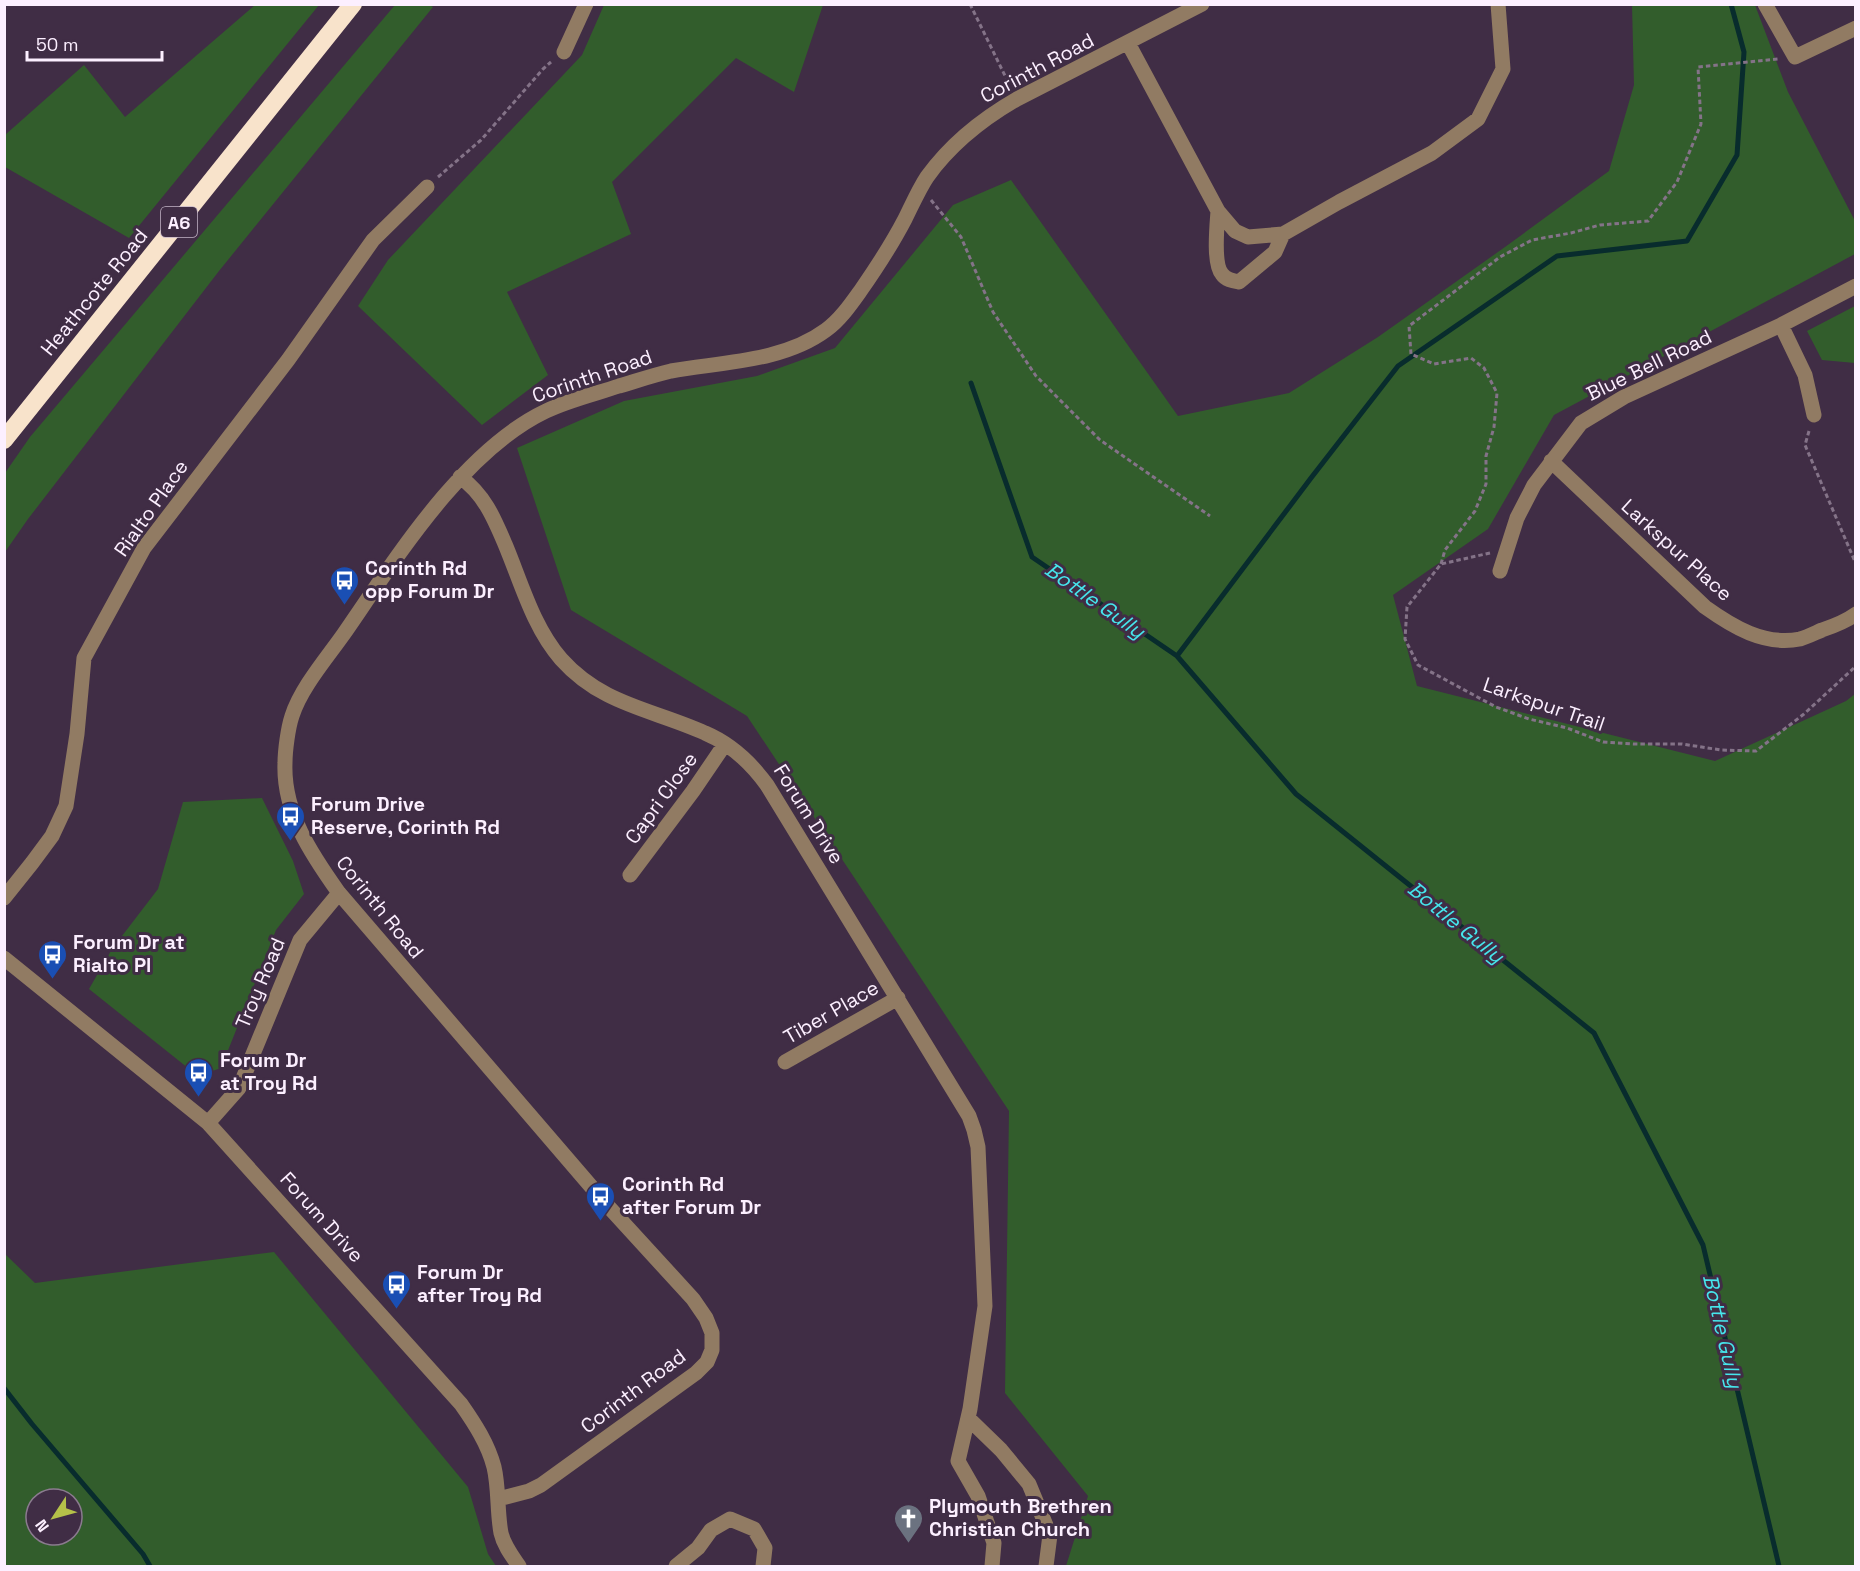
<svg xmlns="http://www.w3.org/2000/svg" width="1860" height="1571" viewBox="0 0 1860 1571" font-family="'Space Grotesk',sans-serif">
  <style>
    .green { fill: #325d2c; fill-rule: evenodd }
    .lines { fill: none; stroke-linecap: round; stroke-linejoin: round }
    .stream { stroke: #082c2d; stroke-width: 5 }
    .path { stroke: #847388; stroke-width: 3; stroke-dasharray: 4.5 3; stroke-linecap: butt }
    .minor { stroke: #917b63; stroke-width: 15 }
    .highway { stroke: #f8e3cb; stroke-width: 18 }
    .labels { text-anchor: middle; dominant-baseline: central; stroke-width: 6; stroke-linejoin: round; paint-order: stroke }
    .shield { fill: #402d45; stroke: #c4b5c7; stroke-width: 1.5 }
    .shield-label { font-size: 18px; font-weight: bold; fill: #fcefff }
    .street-label { font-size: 20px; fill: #fcefff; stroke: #402d45 }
    .poi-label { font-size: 20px; font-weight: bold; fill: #fcefff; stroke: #402d45; text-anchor: start }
    .water-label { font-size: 21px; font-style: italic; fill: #46e6ec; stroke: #402d45 }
  </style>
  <rect width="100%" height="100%" fill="#402d45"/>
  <path class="green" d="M255,5H319L129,238L5,167V135L84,65L125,117Z
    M395,5H430L433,7L219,271L28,519L5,552V473L30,437Z
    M604,5H823L794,92L736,58L612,182L631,234L507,292L548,375L482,425L358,306L388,260L582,55Z
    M1632,5H1755L1788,92L1855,221V254L1554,415L1488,529L1393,595L1417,686L1715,761L1846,701L1855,694V1566H1066L1088,1496L1005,1393L1009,1111L747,716L571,610L517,448L624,401L757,376L835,348L953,205L1011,180L1178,416L1289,393L1378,337L1505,247L1609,171L1634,85Z
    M1855,306V363L1822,360L1807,331Z
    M262,798L293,861L304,894L276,930L221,1068L198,1076L89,989L112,949L158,889L183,802Z
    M274,1252L468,1487L488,1554L496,1566H5V1254L35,1283ZM36,1499H72V1535H36Z"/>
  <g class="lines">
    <path class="stream" d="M971,383L1032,557L1177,656L1296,794L1594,1033L1703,1245L1779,1566
      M1177,656L1311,478L1398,366L1557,256L1687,241L1737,155L1744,52L1731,4
      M4,1388L32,1424L143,1554L150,1566"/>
    <path class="path" d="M970,4L1009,84
      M438,177L481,140L543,69L551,62
      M931,200L961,237L993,312L1036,376L1100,440L1210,516
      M1809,431L1805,445L1856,564
      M1490,553L1441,564L1407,607L1405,639L1418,665L1496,707L1529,719L1567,728L1603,742L1634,744H1682L1721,750L1756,751L1804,714L1856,666
      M1441,564L1445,550L1475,511L1486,484V456L1494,427L1497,393L1484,368L1471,358L1434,364L1411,354L1409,326L1500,257L1532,240L1571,233L1600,225L1648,221L1677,182L1701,124L1698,67L1778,59"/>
    <path class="minor" d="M1765,4L1795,57L1856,28
      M1128,43L1218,211L1235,231L1248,237L1283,234L1339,202L1432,153L1478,119L1503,69L1498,4
      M564,52L586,4
      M1218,211C1217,225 1213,264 1222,274C1226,280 1233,281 1239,282L1275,252L1283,234
      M1781,325L1805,375L1814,415
      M1551,461L1705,607C1733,627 1764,646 1800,639C1807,637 1815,633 1822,630C1834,626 1845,622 1856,614
      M460,477C484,494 494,518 505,544C521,582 533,627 561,659C602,705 652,709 705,733C731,744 751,763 767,785L969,1116L974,1130L978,1147L985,1306L970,1409L958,1461L978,1496L994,1543L992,1566
      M1500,571L1517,518L1534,485L1581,423L1624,397L1781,325L1856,286
      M630,875L693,791L725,744
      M4,898L32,863L52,836L66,806L77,734L84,658L144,548L288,360L373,240L427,187
      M4,958L208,1123L461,1404C475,1424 488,1444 494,1467C499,1488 497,1512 501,1533C504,1546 512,1556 519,1566
      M785,1062L898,998
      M208,1123L239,1088L300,940L339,893
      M968,1418L1001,1450L1029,1484L1050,1535L1046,1566
      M498,1499L529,1491L541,1485L696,1373L707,1362L712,1350V1333L706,1318L693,1299L607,1205L339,893C312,855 283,813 285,763C285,751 288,728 292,716C301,688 326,659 343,635C395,560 462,451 546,411C569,400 595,394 619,386C636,381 654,375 671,371C721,362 783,362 826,330C840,320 851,304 861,290C877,267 892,244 905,219C912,205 919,189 927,177C950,145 984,118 1017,99L1202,4
      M676,1566L698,1548L711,1530L730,1519L754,1529L765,1548L763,1566"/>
    <path class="highway" d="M4,440L353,4"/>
  </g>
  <defs>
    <symbol id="bus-pin" viewBox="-11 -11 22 30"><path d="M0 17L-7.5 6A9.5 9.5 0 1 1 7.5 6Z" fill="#1a4fb4" stroke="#402d45"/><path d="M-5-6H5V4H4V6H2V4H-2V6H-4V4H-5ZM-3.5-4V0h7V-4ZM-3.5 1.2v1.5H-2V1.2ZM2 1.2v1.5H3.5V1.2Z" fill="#fff"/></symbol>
    <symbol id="church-pin" viewBox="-11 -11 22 30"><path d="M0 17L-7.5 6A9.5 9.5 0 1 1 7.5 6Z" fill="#6b7280" stroke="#402d45"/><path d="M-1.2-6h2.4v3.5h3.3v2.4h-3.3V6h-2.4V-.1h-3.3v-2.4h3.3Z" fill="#fff"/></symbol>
  </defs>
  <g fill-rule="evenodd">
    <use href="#bus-pin" x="328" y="564" width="33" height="45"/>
    <use href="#bus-pin" x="274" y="800" width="33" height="45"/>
    <use href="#bus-pin" x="36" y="938" width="33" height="45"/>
    <use href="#bus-pin" x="182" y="1056" width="33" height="45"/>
    <use href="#bus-pin" x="584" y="1180" width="33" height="45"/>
    <use href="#bus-pin" x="380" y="1268" width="33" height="45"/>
    <use href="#church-pin" x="892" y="1502" width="33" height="45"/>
  </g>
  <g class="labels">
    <rect class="shield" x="161" y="207" width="36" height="30" rx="4.5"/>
    <g class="shield-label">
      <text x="179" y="222">A6</text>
    </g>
    <g class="street-label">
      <text transform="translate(1037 68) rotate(-28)">Corinth Road</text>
      <text transform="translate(94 292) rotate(-51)">Heathcote Road</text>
      <text transform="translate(1649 365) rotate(-26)">Blue Bell Road</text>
      <text transform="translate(592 376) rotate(-19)">Corinth Road</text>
      <text transform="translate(151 508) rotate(-55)">Rialto Place</text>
      <text transform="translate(1677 550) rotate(42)">Larkspur Place</text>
      <text transform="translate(1544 704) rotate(19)">Larkspur Trail</text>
      <text transform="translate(661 798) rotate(-54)">Capri Close</text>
      <text transform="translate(809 814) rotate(58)">Forum Drive</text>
      <text transform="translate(380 907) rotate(51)">Corinth Road</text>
      <text transform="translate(260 983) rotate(-67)">Troy Road</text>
      <text transform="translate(831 1012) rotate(-30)">Tiber Place</text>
      <text transform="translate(322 1217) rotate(48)">Forum Drive</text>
      <text transform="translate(633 1391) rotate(-37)">Corinth Road</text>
    </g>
    <g class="poi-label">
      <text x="365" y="568">Corinth Rd<tspan x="365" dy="23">opp Forum Dr</tspan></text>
      <text x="311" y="804">Forum Drive<tspan x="311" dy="23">Reserve, Corinth Rd</tspan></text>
      <text x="73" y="942">Forum Dr at<tspan x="73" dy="23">Rialto Pl</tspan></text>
      <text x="220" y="1060">Forum Dr<tspan x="220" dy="23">at Troy Rd</tspan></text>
      <text x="622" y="1184">Corinth Rd<tspan x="622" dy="23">after Forum Dr</tspan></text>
      <text x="417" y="1272">Forum Dr<tspan x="417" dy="23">after Troy Rd</tspan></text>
      <text x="929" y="1506">Plymouth Brethren<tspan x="929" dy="23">Christian Church</tspan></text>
    </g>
    <g class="water-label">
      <text transform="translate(1095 600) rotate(35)">Bottle Gully</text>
      <text transform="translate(1456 922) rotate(39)">Bottle Gully</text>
      <text transform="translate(1723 1331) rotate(77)">Bottle Gully</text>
    </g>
  </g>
  <rect width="1860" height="1571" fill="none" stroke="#fcefff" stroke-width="12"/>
  <g transform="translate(54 1517) rotate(234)"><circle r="28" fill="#402d45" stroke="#8b7b8f" stroke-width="1.5"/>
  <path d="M0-4.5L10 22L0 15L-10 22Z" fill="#b5c249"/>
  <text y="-9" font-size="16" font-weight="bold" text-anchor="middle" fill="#fcefff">N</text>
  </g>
  <path d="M27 51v9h135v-9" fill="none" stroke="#fcefff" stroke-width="3"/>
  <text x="36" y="51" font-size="18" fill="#fcefff" stroke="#402d45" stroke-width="4.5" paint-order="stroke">50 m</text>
</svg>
